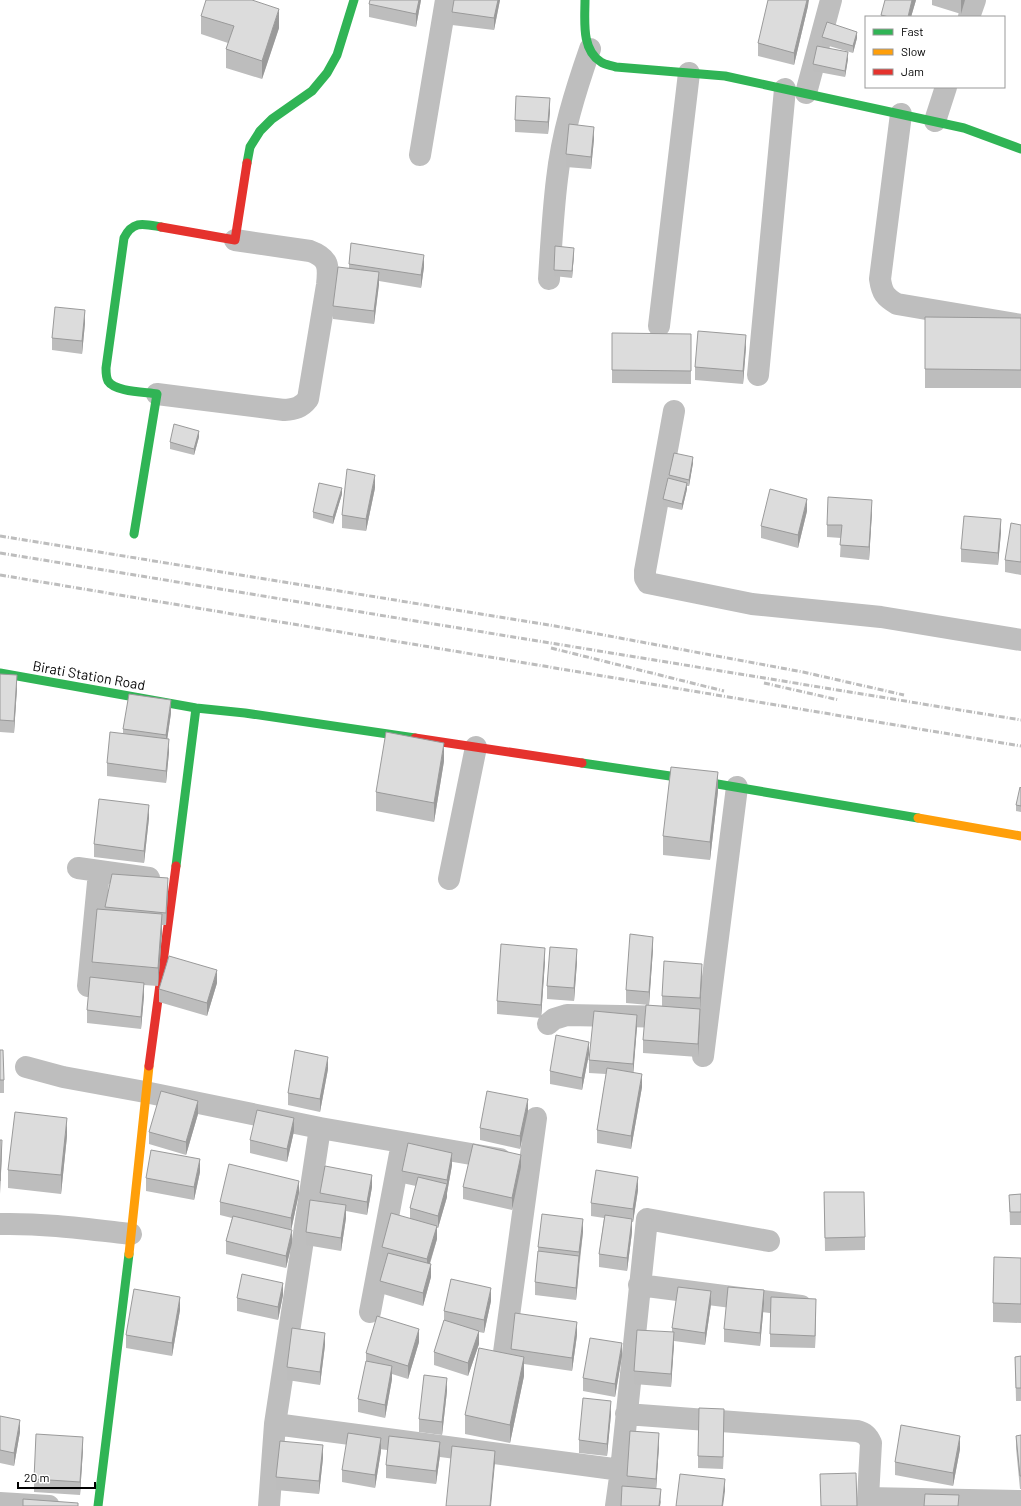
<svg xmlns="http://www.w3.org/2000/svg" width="1021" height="1506" viewBox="0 0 1021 1506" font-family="Barlow,sans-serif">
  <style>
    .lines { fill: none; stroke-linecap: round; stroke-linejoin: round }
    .street { stroke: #bebebe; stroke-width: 22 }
    .fast { stroke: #30b455; stroke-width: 9 }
    .slow { stroke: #ff9f0a; stroke-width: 9 }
    .jam { stroke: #e5322d; stroke-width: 9 }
    .rail { stroke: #bdbdbd; stroke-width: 3; stroke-dasharray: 6 2 1 2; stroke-linecap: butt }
    .wall { fill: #bdbdbd }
    .shaded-wall { fill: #9a9a9a }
    .building { fill: #dcdcdc; stroke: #9a9a9a }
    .labels { text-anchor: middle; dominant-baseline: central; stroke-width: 3; stroke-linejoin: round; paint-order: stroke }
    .street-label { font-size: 14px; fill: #000; stroke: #fff }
  </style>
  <rect width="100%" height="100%" fill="#fff"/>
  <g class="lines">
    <path class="street" d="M969,17L975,0
      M806,93L831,0
      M901,114L880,279C882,293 885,297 897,304L1021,325
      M935,121L946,87
      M420,155L446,0
      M549,279C551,246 553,212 557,179C562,134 575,92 590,49
      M659,326L689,73
      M758,375L785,89
      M157,394L284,410C295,409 301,408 308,399L327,285C329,266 329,258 310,251L235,240
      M674,411L645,571V578L648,583L752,604L881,617L1021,640
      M78,868L149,878
      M449,879L476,747
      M88,986L99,872
      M548,1024L554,1019L567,1015L674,1017
      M703,1056L737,787
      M26,1067L63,1077L145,1092L320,1128L275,1424L269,1506
      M320,1128L500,1159
      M0,1224C44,1223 87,1229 131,1234
      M639,1285L801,1306
      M370,1312L402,1143
      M502,1367L536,1118
      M626,1414L857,1431C865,1433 868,1436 871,1443L868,1498
      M275,1424L621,1470L647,1219L769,1241
      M0,1503L49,1506
      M616,1506L621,1470
      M867,1506L868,1498L1021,1501"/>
    <path class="fast" d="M585,0C585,20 581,50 601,62C605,65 611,65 616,67L725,76L964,128L1021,149
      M247,163L250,147L260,131L272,119L312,91L327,73L337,55L354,0
      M134,534L157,394C145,392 115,392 108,381C106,377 106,372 106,368L124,238C133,220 144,224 161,227
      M0,673L196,708L245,713L415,738
      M582,763L670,776L918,818
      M176,866L196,708
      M98,1506L129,1254"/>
    <path class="slow" d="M918,818L1021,836
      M129,1254L149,1066"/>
    <path class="jam" d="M161,227L235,240L247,163
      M415,738L582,763
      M149,1066L176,866"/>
    <path class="rail" d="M0,536L555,626L803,672L904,695
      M0,553L1021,720
      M0,575L1021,746
      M551,648L724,691
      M764,683L839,700"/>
  </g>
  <path class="wall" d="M421,0L416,27L369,17V4Z
    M500,0L494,30L452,25V12Z
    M916,0L911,17H881V15Z
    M932,0H965L961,14L932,5Z
    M808,1V6L794,65L758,56V43Z
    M201,16L279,28L262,79L226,68V49L228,43L201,34Z
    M822,37L857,38L853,53L822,44Z
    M848,59L845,77L813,71V64Z
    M550,111L548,134L515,132V120Z
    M594,139L591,169L566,167V154Z
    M574,254L572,278L554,276V270Z
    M349,264L424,267L421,288L379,281L374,324L333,319V306L349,268Z
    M925,317L1021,318V388H925Z
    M85,323L82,354L52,350V338Z
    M691,334V384L612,383V370Z
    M746,347L743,384L695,380V367Z
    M199,437L194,455L170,449V442Z
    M693,463L689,486H687V489L682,510L663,506V499L669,478V475Z
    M375,488L366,531L342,528V515Z
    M342,494L333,524L313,518V512Z
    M807,511L798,548L761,538V526Z
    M872,512L869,560L840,557L841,538L827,537V525Z
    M1021,525V575L1005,572V560Z
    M1001,532L998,565L961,562V549Z
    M0,674L17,688L14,733L0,732Z
    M171,713L167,739L169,752L166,783L107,776V763L123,733V729Z
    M444,761L434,822L376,811V792Z
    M1021,788V812L1016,811V805Z
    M718,791L710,860L663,855V836Z
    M149,818L144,863L94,857V844Z
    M168,891L166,925H162V933L158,986L144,985V996L141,1029L87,1023V1010L92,977V962L105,909V907Z
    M653,949L649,1005L626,1003V990Z
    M545,961L541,1018L497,1014V1001Z
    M577,962L574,1001L547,999V986Z
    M702,976L698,1057L643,1053V1040L662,1006V996Z
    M217,983L207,1016L159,1002V989Z
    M637,1027L633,1073L642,1087L631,1149L597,1143V1130L606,1074L589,1073V1060Z
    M0,1050L4,1080V1093H0Z
    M589,1054L582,1090L550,1084V1071Z
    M328,1069L320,1112L288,1105V1093Z
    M528,1111L520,1149L480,1140V1128Z
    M198,1114L186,1155L149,1144V1132Z
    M294,1131L287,1162L250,1153V1140Z
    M67,1136L61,1194L8,1188V1170Z
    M452,1165L447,1193V1197L438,1228H437V1239L430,1264L431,1277L423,1306L380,1293V1281L386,1260L382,1259V1247L410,1219V1208L416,1186L402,1183V1171Z
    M521,1167L512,1210L463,1199V1187Z
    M200,1172L194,1200L146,1191V1178Z
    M372,1187L367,1215L346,1211V1218L341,1251L306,1245V1232L320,1201V1193Z
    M638,1190L633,1222H632V1232L627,1271L599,1267V1254L604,1218L591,1216V1203Z
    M824,1192L865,1237V1250L825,1251Z
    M299,1193L291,1230L292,1243L286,1268L226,1254V1241L232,1218L220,1215V1202Z
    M1021,1194V1225H1010L1009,1195Z
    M583,1232L576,1300L535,1295V1282L538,1254V1247Z
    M1021,1258V1323L993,1322V1303Z
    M283,1295L278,1320L237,1311V1298Z
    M491,1301L484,1333L479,1332V1344L468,1376L434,1365V1352L444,1322V1311Z
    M764,1303L760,1346L724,1342V1329Z
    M711,1304L705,1345L674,1341L671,1387L634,1384V1371L672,1332V1328Z
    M180,1310L172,1356L126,1348V1335Z
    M816,1312L815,1348L770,1347V1334Z
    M577,1335L572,1371L524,1364V1376L510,1443L465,1434V1415L511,1354V1349Z
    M419,1342L408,1379L392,1374V1379L385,1418L358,1412V1399L366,1364V1353Z
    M325,1345L320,1385L287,1380V1367Z
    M622,1356L615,1397L583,1391V1378Z
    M1021,1356V1401H1016L1015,1357Z
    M447,1391L442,1435L419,1432V1419Z
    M611,1414L607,1456L579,1453V1440Z
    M0,1416L20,1432L14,1466L0,1463Z
    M724,1422L723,1469L698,1468V1456Z
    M1021,1435V1489H1020L1016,1448V1436Z
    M659,1446L656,1489L661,1502L660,1506H621L627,1486V1476Z
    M83,1449L80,1495L34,1492V1479Z
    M960,1449L953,1486L895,1475V1462Z
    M381,1451L375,1488L342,1482V1470Z
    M440,1455L436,1484L386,1478V1465Z
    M323,1458L319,1494L276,1490V1477Z"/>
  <path class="shaded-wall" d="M419,0H421L416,27V14Z
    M498,0H500L494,30V18Z
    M807,0H809L808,6L794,65V53Z
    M912,0H916L911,17H908Z
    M961,0H965L961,14Z
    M279,9V28L262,79V61Z
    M857,32V38L853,53V46Z
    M848,52V59L845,77V71Z
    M550,98V111L548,134V122Z
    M594,127V139L591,169V157Z
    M574,248V254L572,278V271Z
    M424,255V267L421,288V275Z
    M379,272V285L374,324V311Z
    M85,310V323L82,354V341Z
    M746,335V347L743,384V371Z
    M199,431V437L194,455V449Z
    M693,457V463L689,486V480Z
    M375,475V488L366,531V519Z
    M687,483V489L682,510V504Z
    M342,488V494L333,524V517Z
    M807,499V511L798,548V535Z
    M872,500V512L869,560V547Z
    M1001,519V532L998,565V553Z
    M17,675V688L14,733V721Z
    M171,700V713L166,748V735Z
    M169,739V752L166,783V771Z
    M444,743V761L434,822V803Z
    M718,772V791L710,860V842Z
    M149,805V818L144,863V851Z
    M168,878V891L166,925V913Z
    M162,914V933L158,986V968Z
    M653,937V949L649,1005V992Z
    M545,948V961L541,1018V1005Z
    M577,949V962L574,1001V988Z
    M702,964V976L700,1011V998Z
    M217,970V983L207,1016V1003Z
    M144,983V996L141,1029V1017Z
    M700,1009V1021L698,1057V1044Z
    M637,1015V1027L633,1077V1064Z
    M589,1042V1054L582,1090V1078Z
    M328,1057V1069L320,1112V1099Z
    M642,1074V1087L631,1149V1136Z
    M528,1099V1111L520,1149V1136Z
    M198,1101V1114L186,1155V1142Z
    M67,1118V1136L61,1194V1175Z
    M294,1118V1131L287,1162V1149Z
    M2,1140V1153L0,1194V1181Z
    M452,1153V1165L447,1193V1197L438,1228V1216L447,1184V1180Z
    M521,1155V1167L512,1210V1198Z
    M200,1159V1172L194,1200V1187Z
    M372,1175V1187L367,1215V1202Z
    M638,1177V1190L633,1222V1209Z
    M299,1181V1193L291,1231V1218Z
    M346,1205V1218L341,1251V1238Z
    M583,1219V1232L579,1264V1252Z
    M632,1219V1232L627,1271V1258Z
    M437,1226V1239L427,1272V1259Z
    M292,1230V1243L286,1268V1256Z
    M579,1256V1269L576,1300V1288Z
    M431,1264V1277L423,1306V1293Z
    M283,1283V1295L278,1320V1307Z
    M491,1288V1301L484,1333V1320Z
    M764,1290V1303L760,1346V1333Z
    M711,1291V1304L705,1345V1333Z
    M180,1297V1310L172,1356V1343Z
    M816,1299V1312L815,1348V1336Z
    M577,1322V1335L572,1371V1358Z
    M419,1329V1342L408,1379V1366Z
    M479,1331V1344L468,1376V1363Z
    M674,1332V1345L671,1387V1374Z
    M325,1333V1345L320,1385V1372Z
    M622,1343V1356L615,1397V1384Z
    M524,1357V1376L510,1443V1425Z
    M392,1366V1379L385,1418V1405Z
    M447,1378V1391L442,1435V1422Z
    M611,1401V1414L607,1456V1444Z
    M724,1409V1422L723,1469V1457Z
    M20,1420V1432L14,1466V1453Z
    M659,1433V1446L656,1491V1479Z
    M960,1436V1449L953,1486V1473Z
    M83,1437V1449L80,1495V1482Z
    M381,1438V1451L375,1488V1475Z
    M440,1442V1455L436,1484V1471Z
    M323,1445V1458L319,1494V1481Z
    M495,1451V1463L491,1506H490Z
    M725,1479V1491L723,1506H722Z
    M661,1489L660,1506H659Z"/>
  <path class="building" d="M206,0H252L279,9L262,61L226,49L234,26L201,16Z
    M370,0H419L416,14L369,4Z
    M454,0H498L494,18L452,12Z
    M768,0H807L794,53L758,43Z
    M885,0H912L908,17H889L881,15Z
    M827,22L857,32L853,46L822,37Z
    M817,46L848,52L845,71L813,64Z
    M516,96L550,98L548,122L515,120Z
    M569,124L594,127L591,157L566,154Z
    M351,243L424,255L421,275L349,264Z
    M555,246L574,248L572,271L554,270Z
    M338,267L379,272L374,311L333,306Z
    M55,307L85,310L82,341L52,338Z
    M925,317L1021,318V370L925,369Z
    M698,331L746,335L743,371L695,367Z
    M612,333L691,334V371L612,370Z
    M174,424L199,431L194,449L170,442Z
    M674,453L693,457L689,480L669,475Z
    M347,469L375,475L366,519L342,515Z
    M668,478L687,483L682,504L663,499Z
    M319,483L342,488L333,517L313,512Z
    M770,489L807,499L798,535L761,526Z
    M828,497L872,500L869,547L840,545L842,525H827Z
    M964,516L1001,519L998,553L961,549Z
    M1011,523L1021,525V562L1005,560Z
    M0,674L17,675L14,721L0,720Z
    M129,694L171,700L166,735L123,729Z
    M110,732L169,739L166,771L107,763Z
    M386,732L444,743L434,803L376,792Z
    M671,767L718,772L710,842L663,836Z
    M1020,787L1021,788V806L1016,805Z
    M99,799L149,805L144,851L94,844Z
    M112,874L168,878L166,913L105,907Z
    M97,909L162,914L158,968L92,962Z
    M630,934L653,937L649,992L626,990Z
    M501,944L545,948L541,1005L497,1001Z
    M550,947L577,949L574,988L547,986Z
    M169,956L217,970L207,1003L159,989Z
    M664,961L702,964L700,998L662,996Z
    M90,977L144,983L141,1017L87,1010Z
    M646,1005L700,1009L698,1044L643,1040Z
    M594,1011L637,1015L633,1064L589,1060Z
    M556,1035L589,1042L582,1078L550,1071Z
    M0,1050H3L4,1080H0Z
    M295,1050L328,1057L320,1099L288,1093Z
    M607,1068L642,1074L631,1136L597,1130Z
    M161,1091L198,1101L186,1142L149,1132Z
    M487,1091L528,1099L520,1136L480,1128Z
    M257,1110L294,1118L287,1149L250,1140Z
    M15,1112L67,1118L61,1175L8,1170Z
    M0,1140H2L0,1181Z
    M408,1143L452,1153L447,1180L402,1171Z
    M473,1144L521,1155L512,1198L463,1187Z
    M151,1150L200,1159L194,1187L146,1178Z
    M229,1164L299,1181L291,1218L220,1202Z
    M325,1166L372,1175L367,1202L320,1193Z
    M596,1170L638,1177L633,1209L591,1203Z
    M418,1177L447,1184L438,1216L410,1208Z
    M824,1192H864L865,1237L825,1238Z
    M1021,1194V1212H1010L1009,1195Z
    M310,1200L346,1205L341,1238L306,1232Z
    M391,1213L437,1226L427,1259L382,1247Z
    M542,1214L583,1219L579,1252L538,1247Z
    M605,1215L632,1219L627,1258L599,1254Z
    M233,1216L292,1230L286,1256L226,1241Z
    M538,1251L579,1256L576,1288L535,1282Z
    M388,1253L431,1264L423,1293L380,1281Z
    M994,1257L1021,1258V1304L993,1303Z
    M242,1274L283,1283L278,1307L237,1298Z
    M451,1279L491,1288L484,1320L444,1311Z
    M678,1287L711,1291L705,1333L672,1328Z
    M728,1287L764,1290L760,1333L724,1329Z
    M134,1289L180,1297L172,1343L126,1335Z
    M771,1297L816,1299L815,1336L770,1334Z
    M515,1313L577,1322L572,1358L511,1349Z
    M377,1316L419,1329L408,1366L366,1353Z
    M444,1320L479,1331L468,1363L434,1352Z
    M292,1328L325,1333L320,1372L287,1367Z
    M637,1330L674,1332L671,1374L634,1371Z
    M590,1338L622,1343L615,1384L583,1378Z
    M479,1348L524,1357L510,1425L465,1415Z
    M1021,1356V1388H1016L1015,1357Z
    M366,1361L392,1366L385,1405L358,1399Z
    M424,1375L447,1378L442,1422L419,1419Z
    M583,1398L611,1401L607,1444L579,1440Z
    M699,1408L724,1409L723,1457L698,1456Z
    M0,1416L20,1420L14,1453L0,1450Z
    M901,1425L960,1436L953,1473L895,1462Z
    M630,1431L659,1433L656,1479L627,1476Z
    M348,1433L381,1438L375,1475L342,1470Z
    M36,1434L83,1437L80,1482L34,1479Z
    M1021,1435V1476H1020L1016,1436Z
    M389,1436L440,1442L436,1471L386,1465Z
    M280,1441L323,1445L319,1481L276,1477Z
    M452,1446L495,1451L490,1506H446Z
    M856,1473L857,1506H821L820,1474Z
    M680,1474L725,1479L722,1506H676Z
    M622,1486L661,1489L659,1506H621Z
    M925,1494L959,1495L958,1506H924Z
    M23,1499L78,1503V1506H23Z"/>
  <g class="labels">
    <g class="street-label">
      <text transform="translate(89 675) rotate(10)">Birati Station Road</text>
    </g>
  </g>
  <rect x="865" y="16" width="140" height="72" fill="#ffffff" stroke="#999999"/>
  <rect x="873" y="29" width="20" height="6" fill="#30b455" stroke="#999999"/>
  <text x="901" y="36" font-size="12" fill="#000000">Fast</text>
  <rect x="873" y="49" width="20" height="6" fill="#ff9f0a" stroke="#999999"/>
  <text x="901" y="56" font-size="12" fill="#000000">Slow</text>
  <rect x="873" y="69" width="20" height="6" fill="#e5322d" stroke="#999999"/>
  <text x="901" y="76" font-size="12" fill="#000000">Jam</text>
  <path d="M18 1482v6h77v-6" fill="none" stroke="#000000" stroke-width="2"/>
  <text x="24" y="1482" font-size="12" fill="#000000" stroke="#ffffff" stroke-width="3" paint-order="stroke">20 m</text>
</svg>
